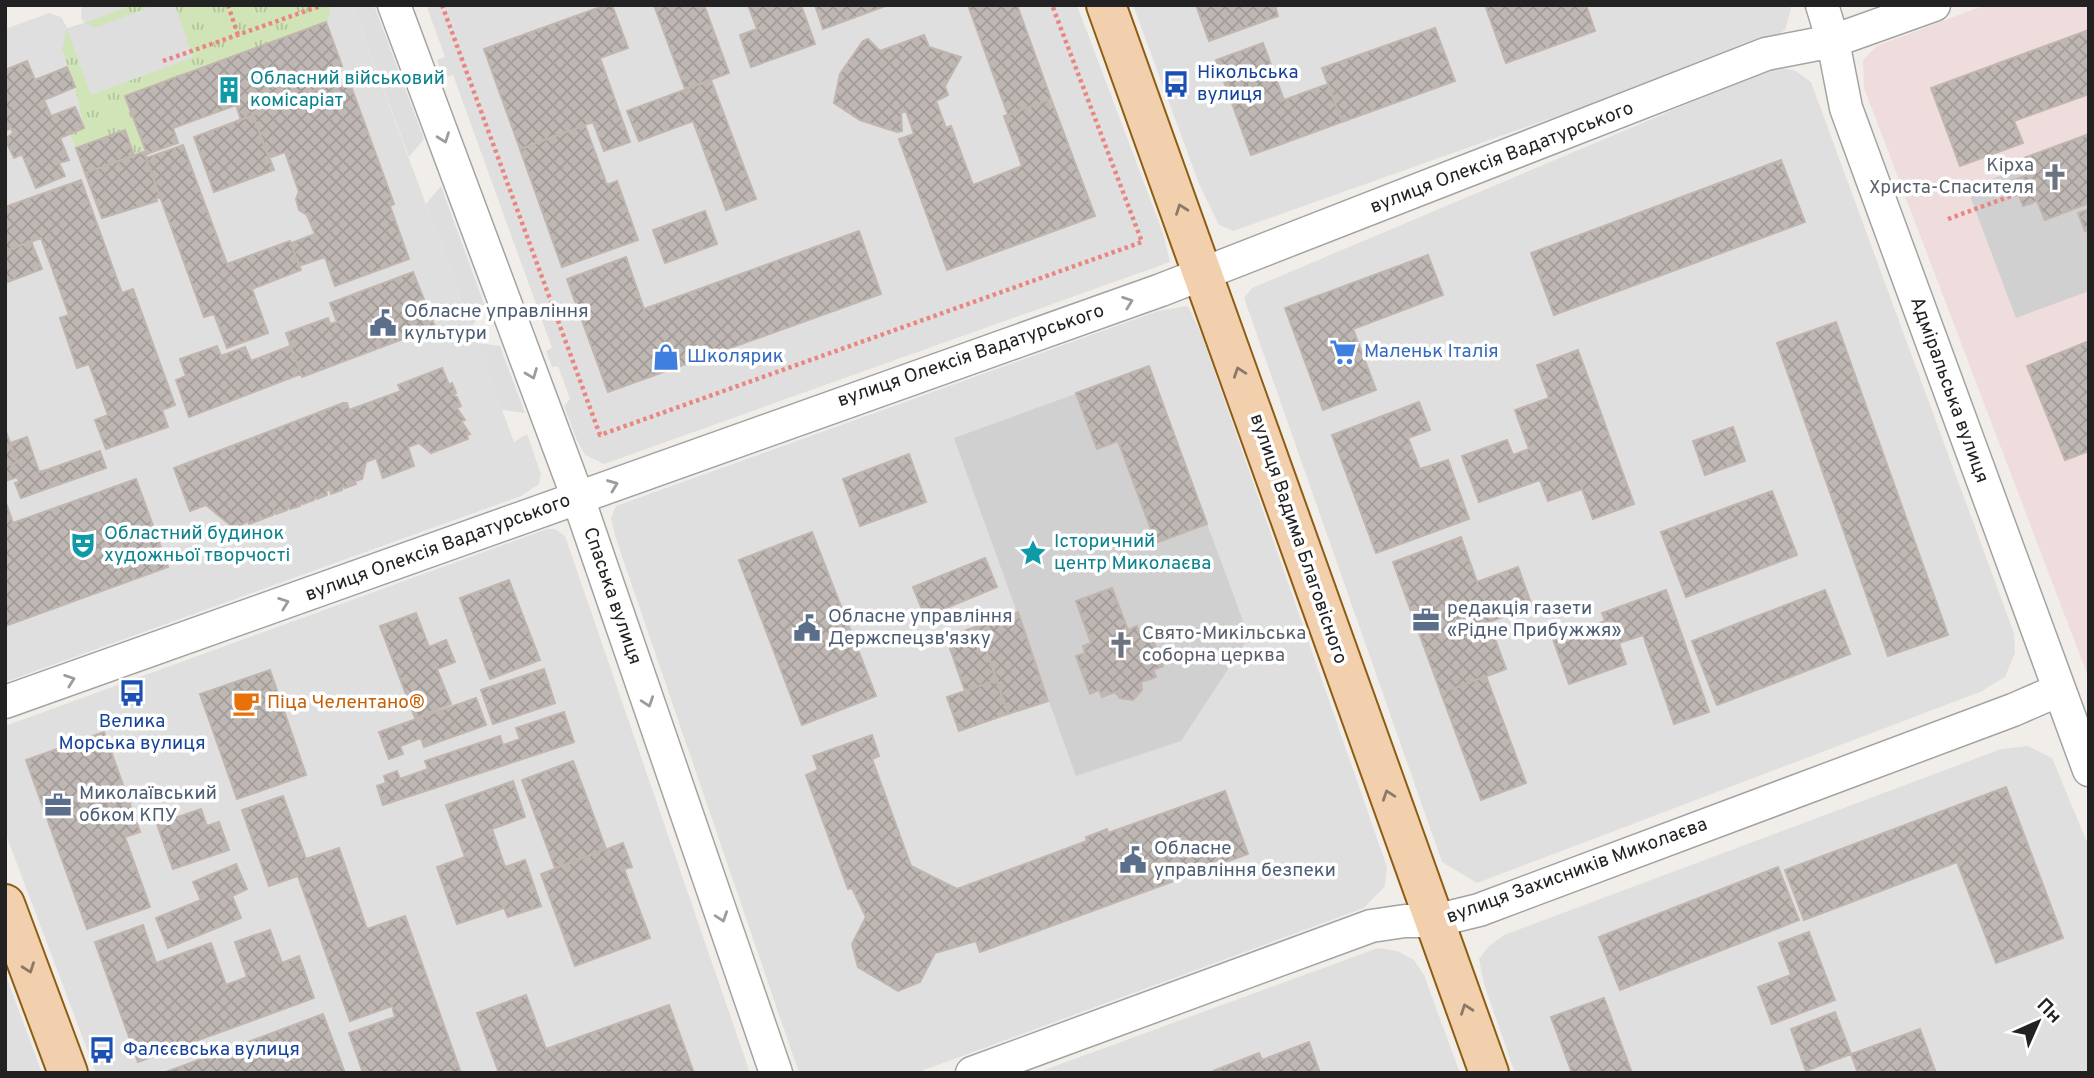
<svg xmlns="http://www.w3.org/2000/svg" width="2094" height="1078" viewBox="0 0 2094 1078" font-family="Overpass,sans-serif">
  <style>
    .residential { fill: #e0dfdf }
    .commercial { fill: #efdcdc }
    .religious { fill: #d0d0d0 }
    .grass { fill: url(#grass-tufts) }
    .parking { fill: #dedede }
    .building { fill: url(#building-cross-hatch); stroke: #c1b5ae; stroke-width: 2 }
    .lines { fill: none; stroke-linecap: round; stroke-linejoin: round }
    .minor-casing { stroke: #a3a3a3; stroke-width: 35 }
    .primary-casing { stroke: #8e5d12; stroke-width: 42 }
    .path { stroke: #ea8681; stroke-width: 4.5; stroke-dasharray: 3.5 3.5; stroke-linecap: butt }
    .minor { stroke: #fff; stroke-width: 32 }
    .primary { stroke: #f2d0ae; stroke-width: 38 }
    .oneway { stroke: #9c9c9c }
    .oneway2 { stroke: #8a7968 }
    .labels { text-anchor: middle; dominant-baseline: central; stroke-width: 7; stroke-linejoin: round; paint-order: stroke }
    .transit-label { font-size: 19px; fill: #164399; stroke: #fff; text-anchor: start }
    .culture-label { font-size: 19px; fill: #0d838f; stroke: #fff; text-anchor: start }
    .street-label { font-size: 19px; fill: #222; stroke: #fff }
    .worship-label { font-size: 19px; fill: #5b616d; stroke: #fff; text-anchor: end }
    .service-label { font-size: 19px; fill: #4e5e75; stroke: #fff; text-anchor: start }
    .shop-label { font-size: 19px; fill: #366cbe; stroke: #fff; text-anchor: start }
    .food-label { font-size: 19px; fill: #c56008; stroke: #fff; text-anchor: start }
  </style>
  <defs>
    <pattern id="grass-tufts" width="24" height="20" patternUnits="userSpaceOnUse" patternTransform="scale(1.75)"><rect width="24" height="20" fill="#d0e4b7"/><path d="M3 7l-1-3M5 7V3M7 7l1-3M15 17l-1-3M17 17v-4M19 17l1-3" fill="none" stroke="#b2c39d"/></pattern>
    <pattern id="building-cross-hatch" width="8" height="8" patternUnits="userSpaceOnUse" patternTransform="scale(1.75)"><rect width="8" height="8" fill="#beb7b3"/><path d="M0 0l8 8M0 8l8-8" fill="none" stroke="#a39d9a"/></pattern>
  </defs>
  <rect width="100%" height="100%" fill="#f1eeea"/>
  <path class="residential" d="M82,5H352L514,442L527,434L541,474L539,484L521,496L5,682V29L49,13L61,17L68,29L85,23L81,18Z
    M426,5H1077L1163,233L1170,262L604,464L585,455L576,438L564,406L570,399L558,366L552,367L546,351L552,348L453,75L443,78L437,60L445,57Z
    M1133,5H1790L1791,8L1785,30L1763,43L1233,231L1219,225L1199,184Z
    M1775,67L1796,71L1811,82L2014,633L2015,653L2005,677L1980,692L1477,883L1442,862L1244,298L1252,288Z
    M1188,306L1201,333L1387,867L1385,886L1364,908L916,1073H799L615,536L611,518L616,506L1158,311Z
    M547,529H555L565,536L750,1073H96L5,832V726Z
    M2028,746L2052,758L2089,847V1073H1515L1484,984L1479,959L1488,947L1504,935L2001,749Z
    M1378,948L1397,951L1414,960L1424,975L1460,1073H1036Z
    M5,973L42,1073H5Z"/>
  <path class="commercial" d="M1985,5H2089V679L1864,88L1863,60L1877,46Z"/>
  <path class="religious" d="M2089,134V291L2016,318L1967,188L2024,167L2021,159Z
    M1149,367L1249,637L1181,741L1076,776L954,438Z"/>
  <path class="grass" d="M133,5H331L327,25L342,66L329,72L333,83L241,120L235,105L173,128L178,143L85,173L70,134L84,128L75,87L62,49L67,29Z"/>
  <path class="parking" d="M155,5H175L193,57L91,95L67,29L85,23L95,27L102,25Z
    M352,5H374L424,139L409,157Z
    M441,186L486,309L471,327L426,204Z
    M477,343L500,346L525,413L502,410Z"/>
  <path class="building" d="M606,5H612L628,48L600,58L630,142L604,151L593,122L520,149L484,49Z
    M654,5H704L729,73L685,89Z
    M748,5H801L815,44L751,67L740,35L757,29Z
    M815,5H888L823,29Z
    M968,5H1017L1051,99L1008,115Z
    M1196,5H1275L1278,16L1209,41Z
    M1485,5H1586L1595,31L1506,63Z
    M326,22L342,66L329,72L333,83L241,120L236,105L173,128L178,143L147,154L125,96Z
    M1435,28L1455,81L1342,122L1322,68Z
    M2089,30V94L2014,121L2023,143L1960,166L1931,88Z
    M924,35L929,47L961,57L945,86L948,95L936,101L946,128L951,126L973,185L1022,166L1004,116L1051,99L1095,216L947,270L899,139L914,134L906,111L901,113L902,131L897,132L860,120L834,103L840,74L863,41L868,39L880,51Z
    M1263,43L1284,100L1328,84L1342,122L1251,155L1216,60Z
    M27,61L35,80L67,67L75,87L44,100L51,116L75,107L84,128L60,138L69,160L59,163L65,176L36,188L22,154L14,158L5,139L13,133L11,128L5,131V70Z
    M348,78L394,204L390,206L409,259L335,286L325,257L299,266L291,243L315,234L307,215L299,210L296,199L299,192L285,152L269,158L252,113Z
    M711,80L756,199L726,210L693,121L639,141L627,111Z
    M253,115L274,170L214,192L194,137Z
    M585,125L607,185L617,181L638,240L562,267L520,149Z
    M125,130L134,156L85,173L76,148Z
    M2089,134V203L2045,220L2037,201L2023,206L2013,180L2028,175L2021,159Z
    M183,145L227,264L290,241L301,270L252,289L268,333L227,348L214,314L204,317L146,158Z
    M146,151V158L160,197L156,198L157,201L102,218L85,173Z
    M1781,160L1805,222L1554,315L1531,253Z
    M81,180L122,293L133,289L175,405L162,410L168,427L106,449L95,420L108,415L89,364L77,368L60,318L69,315L41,238L5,251V207Z
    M2089,209V229L2085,231L2078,213Z
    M705,211L717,244L665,263L653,230Z
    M859,231L881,294L608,392L567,279L626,257L644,309Z
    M31,241L42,269L5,283V251Z
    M1428,255L1443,295L1353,329L1376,390L1323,410L1285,308Z
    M413,272L435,327L302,377L286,333L328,318L330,324L337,322L330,303Z
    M1836,322L1948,635L1888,656L1777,343Z
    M2089,341V451L2065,460L2027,366Z
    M217,346L221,356L245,347L251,361L290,346L301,374L189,417L176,380L186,376L180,359Z
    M1578,350L1634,504L1593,519L1582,489L1548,501L1540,480L1479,502L1462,456L1507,440L1513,455L1529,449L1515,410L1549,398L1537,365Z
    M1149,366L1207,524L1156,543L1118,441L1097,449L1076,393Z
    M442,368L449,385L452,383L456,393L452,395L457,397L461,406L457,408L465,420L461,421L470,434L467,435L468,439L431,453L419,443L408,447L414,466L383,478L376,458L366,462L362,479L355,481L356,484L345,488L343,485L342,490L331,494L330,490L326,491L327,495L317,499L315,496L314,500L303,504L301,501L300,506L290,509L288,506L287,510L276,514L274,511L273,515L262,519L261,516L258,517L260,520L249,524L248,521L235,529L206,505L190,511L174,468L343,403H347L349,410L401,391L398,385Z
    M1419,402L1430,430L1408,438L1420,469L1448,460L1469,519L1376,553L1332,435Z
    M1733,427L1745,461L1705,475L1693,441Z
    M5,429L17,462L5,467Z
    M27,437L39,472L46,470L52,487L21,498L15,483L19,482L17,477L5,481V467L17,462L10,443Z
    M100,451L106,468L52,487L46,470Z
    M909,454L926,502L860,526L843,479Z
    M136,479L168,567L5,626V500L13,523Z
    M1772,491L1797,555L1686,597L1661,532Z
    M812,532L876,696L802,725L739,560Z
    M1461,537L1477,582L1518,567L1532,606L1489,622L1506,669L1441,693L1393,562Z
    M985,558L997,587L925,617L913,587Z
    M509,580L540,660L490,679L460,598Z
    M1112,588L1128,630L1137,626L1139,633L1149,630L1163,666L1153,670L1156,677L1141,682L1142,690L1133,700L1120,698L1115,692L1102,697L1099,690L1090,694L1076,656L1085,653L1083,646L1091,643L1076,601Z
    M1666,590L1709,712L1674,724L1643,635L1619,643L1626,664L1569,684L1553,639L1605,621L1602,613Z
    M1825,590L1850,654L1717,705L1692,641Z
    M1018,612L1048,701L1008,714L978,626Z
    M416,613L429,647L446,640L455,662L437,669L451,704L415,718L380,626Z
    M978,626L997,680L965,691L946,637Z
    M544,669L555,703L493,724L481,690Z
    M270,670L306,775L237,799L200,694Z
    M1486,676L1526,783L1481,800L1441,693Z
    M997,680L1008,714L959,731L947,697Z
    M476,698L486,725L424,747L421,738L400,746L403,754L389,759L379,732Z
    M564,712L574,742L383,805L377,786L386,783L384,776L397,771L400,779L428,769L425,761L500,736L503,745L520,739L516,728Z
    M104,732L140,832L125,837L150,907L87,929L26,760Z
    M872,735L879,756L872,759L911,866L957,889L1087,841L1086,837L1107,829L1108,833L1225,791L1248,854L980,952L976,941L935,953L920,982L898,991L858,967L852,944L866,917L852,888L848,889L806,775L818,770L813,756Z
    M573,761L606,849L555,868L522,780Z
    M513,781L525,817L492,829L505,867L525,860L541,906L508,917L504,908L457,924L437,867L465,857L446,805Z
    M2006,787L2063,938L1996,963L1957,862L1804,920L1785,870Z
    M283,796L306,859L339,848L367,929L405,916L461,1073H363L349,1033L395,1017L392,1006L350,1021L298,876L269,886L242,810Z
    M201,809L207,826L219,822L229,850L173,869L157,824Z
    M623,843L632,867L624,869L650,938L575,966L541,874Z
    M236,864L247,889L232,896L241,918L168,948L156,918L201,900L193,882Z
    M1778,867L1799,920L1620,990L1599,937Z
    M143,925L156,963L211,943L226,985L247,977L235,942L270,930L282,963L299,956L314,998L138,1062L95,942Z
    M1809,932L1835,1000L1772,1024L1758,987L1791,975L1779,943Z
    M526,995L546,1049L669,1005L694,1073H499L477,1013Z
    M1604,998L1632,1073H1572L1551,1017Z
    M1835,1012L1851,1054L1806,1071L1791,1029Z
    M323,1014L345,1073H163L240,1045Z
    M1920,1029L1936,1073H1858L1851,1054Z
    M1309,1042L1320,1073L1213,1071L1259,1053L1262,1060Z"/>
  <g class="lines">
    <defs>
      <path id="minor" d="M394,5L578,498L776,1073
        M1822,5L1833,41L1846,108L2089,770
        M5,702L1161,290L1766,54L1833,41L1934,5
        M972,1073L1371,926L1405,921H1434L1479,910L2013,710L2059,690"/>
      <path id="primary" d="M1106,5L1489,1073
        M5,904L68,1073"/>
    </defs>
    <use href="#minor" class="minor-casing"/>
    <use href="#primary" class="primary-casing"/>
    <path class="path" d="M228,5L238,35
      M442,5L600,435L1142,242L1052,5
      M163,61L323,5
      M1948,219L2019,193"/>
    <use href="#minor" class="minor"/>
    <use href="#primary" class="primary"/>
  </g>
  <defs><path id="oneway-chevron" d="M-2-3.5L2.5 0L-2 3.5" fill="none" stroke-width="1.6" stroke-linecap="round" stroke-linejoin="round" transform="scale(1.75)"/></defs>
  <g class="oneway">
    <use href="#oneway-chevron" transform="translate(444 138) rotate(70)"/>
    <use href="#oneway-chevron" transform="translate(1128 302) rotate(-20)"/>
    <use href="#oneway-chevron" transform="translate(532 374) rotate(69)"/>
    <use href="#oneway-chevron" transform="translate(613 485) rotate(-21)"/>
    <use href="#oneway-chevron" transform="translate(284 603) rotate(-20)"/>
    <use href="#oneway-chevron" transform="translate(70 680) rotate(-20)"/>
    <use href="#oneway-chevron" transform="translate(648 702) rotate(71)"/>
    <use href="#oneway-chevron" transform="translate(722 917) rotate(71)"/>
  </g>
  <g class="oneway2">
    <use href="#oneway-chevron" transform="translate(1181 209) rotate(-110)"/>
    <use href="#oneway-chevron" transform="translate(1239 372) rotate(-109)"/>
    <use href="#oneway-chevron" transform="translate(1388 795) rotate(-109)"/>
    <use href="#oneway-chevron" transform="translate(29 968) rotate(70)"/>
    <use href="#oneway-chevron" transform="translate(1466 1009) rotate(-110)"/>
  </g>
  <defs>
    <symbol id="bus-bare" viewBox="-9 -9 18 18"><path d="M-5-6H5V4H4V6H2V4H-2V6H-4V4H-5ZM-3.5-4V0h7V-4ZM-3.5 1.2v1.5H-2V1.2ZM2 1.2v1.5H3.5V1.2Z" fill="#1a4fb4" stroke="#fff" stroke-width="2.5" paint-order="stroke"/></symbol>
    <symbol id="building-bare" viewBox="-9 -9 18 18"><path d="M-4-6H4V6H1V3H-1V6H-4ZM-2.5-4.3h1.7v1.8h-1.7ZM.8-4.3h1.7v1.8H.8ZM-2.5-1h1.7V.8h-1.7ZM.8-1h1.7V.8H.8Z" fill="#0f9aa8" stroke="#fff" stroke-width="2.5" paint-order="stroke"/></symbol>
    <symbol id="church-bare" viewBox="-9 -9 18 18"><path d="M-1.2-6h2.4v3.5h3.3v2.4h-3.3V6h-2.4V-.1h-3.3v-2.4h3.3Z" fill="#6b7280" stroke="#fff" stroke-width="2.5" paint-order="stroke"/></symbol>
    <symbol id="civic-bare" viewBox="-9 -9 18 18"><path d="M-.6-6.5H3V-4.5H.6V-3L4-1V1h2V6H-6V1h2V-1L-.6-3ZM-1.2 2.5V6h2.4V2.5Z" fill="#5c6f8a" stroke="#fff" stroke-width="2.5" paint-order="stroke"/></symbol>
    <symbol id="supermarket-bare" viewBox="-9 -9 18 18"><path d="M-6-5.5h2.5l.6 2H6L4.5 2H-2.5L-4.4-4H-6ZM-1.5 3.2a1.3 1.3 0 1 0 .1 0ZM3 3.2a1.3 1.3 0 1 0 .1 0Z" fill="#3f7fe0" stroke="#fff" stroke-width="2.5" paint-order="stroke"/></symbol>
    <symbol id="shop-bare" viewBox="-9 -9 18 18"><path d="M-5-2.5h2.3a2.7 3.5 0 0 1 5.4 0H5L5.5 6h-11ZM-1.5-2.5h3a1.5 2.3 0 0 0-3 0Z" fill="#3f7fe0" stroke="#fff" stroke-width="2.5" paint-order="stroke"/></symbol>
    <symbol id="theatre-bare" viewBox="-9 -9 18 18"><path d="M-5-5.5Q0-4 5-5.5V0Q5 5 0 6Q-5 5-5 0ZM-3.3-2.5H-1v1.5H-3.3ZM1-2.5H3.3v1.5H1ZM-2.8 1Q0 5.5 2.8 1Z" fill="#0f9aa8" stroke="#fff" stroke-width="2.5" paint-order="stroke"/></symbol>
    <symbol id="sight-bare" viewBox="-9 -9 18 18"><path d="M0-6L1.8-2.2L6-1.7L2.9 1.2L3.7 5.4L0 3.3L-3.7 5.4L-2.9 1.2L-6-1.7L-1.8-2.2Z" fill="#0f9aa8" stroke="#fff" stroke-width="2.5" paint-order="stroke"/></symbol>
    <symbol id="office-bare" viewBox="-9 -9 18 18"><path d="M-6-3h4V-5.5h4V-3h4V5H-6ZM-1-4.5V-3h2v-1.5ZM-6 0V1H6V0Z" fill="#5c6f8a" stroke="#fff" stroke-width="2.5" paint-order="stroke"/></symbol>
    <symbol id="cafe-bare" viewBox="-9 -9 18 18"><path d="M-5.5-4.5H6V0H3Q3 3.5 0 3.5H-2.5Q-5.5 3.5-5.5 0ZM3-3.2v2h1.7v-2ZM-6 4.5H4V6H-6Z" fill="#e8710a" stroke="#fff" stroke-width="2.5" paint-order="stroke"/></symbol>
  </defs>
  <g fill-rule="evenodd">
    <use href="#bus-bare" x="1157" y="65" width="38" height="38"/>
    <use href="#building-bare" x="210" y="71" width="38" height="38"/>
    <use href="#church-bare" x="2036" y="158" width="38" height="38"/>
    <use href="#civic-bare" x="364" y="304" width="38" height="38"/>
    <use href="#supermarket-bare" x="1324" y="333" width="38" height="38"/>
    <use href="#shop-bare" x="647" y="338" width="38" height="38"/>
    <use href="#theatre-bare" x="64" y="526" width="38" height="38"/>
    <use href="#sight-bare" x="1014" y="534" width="38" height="38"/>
    <use href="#office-bare" x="1407" y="601" width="38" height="38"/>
    <use href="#civic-bare" x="788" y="609" width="38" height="38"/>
    <use href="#church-bare" x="1102" y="626" width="38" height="38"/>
    <use href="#bus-bare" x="113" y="674" width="38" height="38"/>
    <use href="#cafe-bare" x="227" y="684" width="38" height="38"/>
    <use href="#office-bare" x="39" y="786" width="38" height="38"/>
    <use href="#civic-bare" x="1114" y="841" width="38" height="38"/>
    <use href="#bus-bare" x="83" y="1031" width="38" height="38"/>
  </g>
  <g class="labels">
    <g class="transit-label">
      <text x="1197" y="73">Нікольська<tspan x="1197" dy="22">вулиця</tspan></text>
      <text x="132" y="722" text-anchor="middle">Велика<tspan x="132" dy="22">Морська вулиця</tspan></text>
      <text x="123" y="1050">Фалєєвська вулиця</text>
    </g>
    <g class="culture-label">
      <text x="250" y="79">Обласний військовий<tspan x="250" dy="22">комісаріат</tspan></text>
      <text x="104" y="534">Областний будинок<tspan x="104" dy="22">художньої творчості</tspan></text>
      <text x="1054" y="542">Історичний<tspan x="1054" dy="22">центр Миколаєва</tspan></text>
    </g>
    <g class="street-label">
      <text transform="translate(1502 158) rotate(-21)">вулиця Олексія Вадатурського</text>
      <text transform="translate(971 356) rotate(-19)">вулиця Олексія Вадатурського</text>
      <text transform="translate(1949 390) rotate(70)">Адміральська вулиця</text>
      <text transform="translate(1298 539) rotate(71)">вулиця Вадима Благовісного</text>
      <text transform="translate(438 548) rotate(-20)">вулиця Олексія Вадатурського</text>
      <text transform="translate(612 596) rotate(71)">Спаська вулиця</text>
      <text transform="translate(1577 871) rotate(-20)">вулиця Захисників Миколаєва</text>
    </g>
    <g class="worship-label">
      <text x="2034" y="166">Кірха<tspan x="2034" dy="22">Христа-Спасителя</tspan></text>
      <text x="1142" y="634" text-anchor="start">Свято-Микільська<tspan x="1142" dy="22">соборна церква</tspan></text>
    </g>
    <g class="service-label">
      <text x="404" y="312">Обласне управління<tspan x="404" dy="22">культури</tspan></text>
      <text x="1447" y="609">редакція газети<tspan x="1447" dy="22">«Рідне Прибужжя»</tspan></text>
      <text x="828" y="617">Обласне управління<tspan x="828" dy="22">Держспецзв'язку</tspan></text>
      <text x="79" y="794">Миколаївський<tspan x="79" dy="22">обком КПУ</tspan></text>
      <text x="1154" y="849">Обласне<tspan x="1154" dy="22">управління безпеки</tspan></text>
    </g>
    <g class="shop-label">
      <text x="1364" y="352">Маленьк Італія</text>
      <text x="687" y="357">Школярик</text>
    </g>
    <g class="food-label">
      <text x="267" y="703">Піца Челентано®</text>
    </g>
  </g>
  <rect width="2094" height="1078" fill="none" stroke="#222222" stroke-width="14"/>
  <g transform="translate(2038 1022) rotate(45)" stroke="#ffffff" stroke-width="5" paint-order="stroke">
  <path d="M0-5L12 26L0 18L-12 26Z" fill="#222222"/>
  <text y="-10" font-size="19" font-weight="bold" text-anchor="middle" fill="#222222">Пн</text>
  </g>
</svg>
